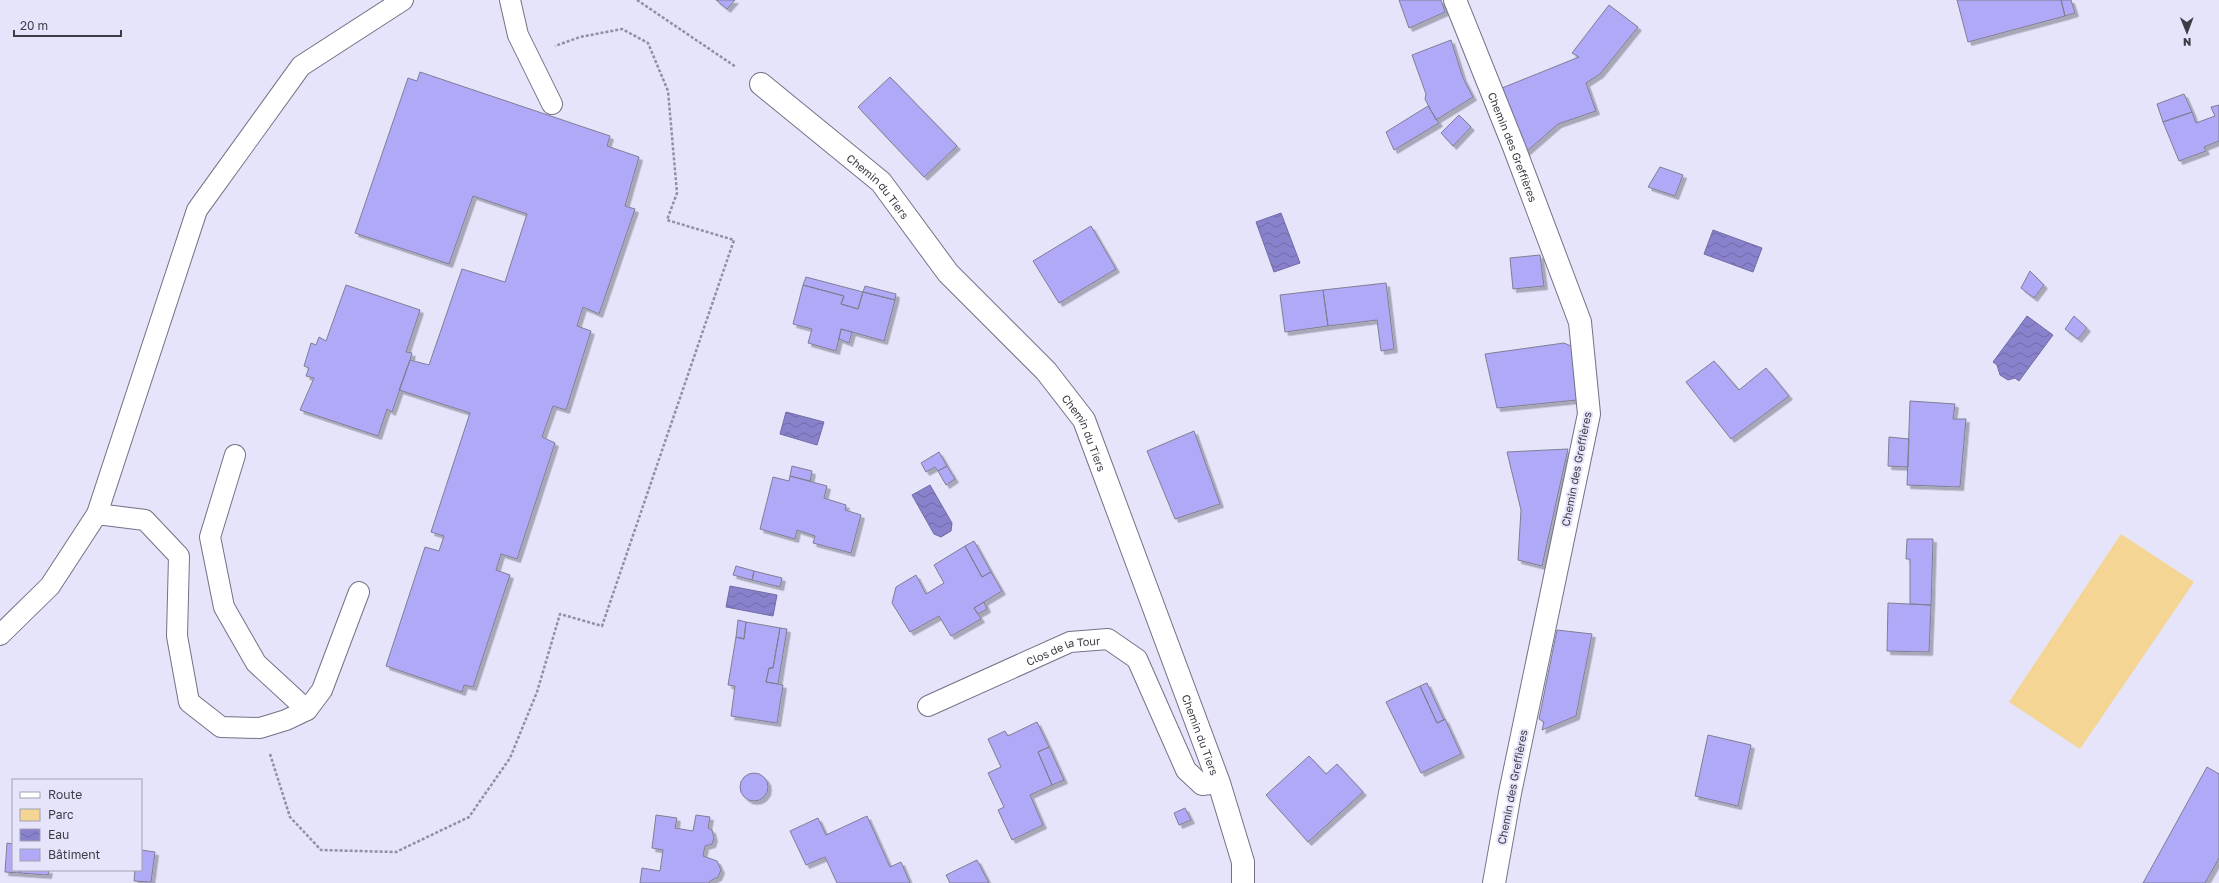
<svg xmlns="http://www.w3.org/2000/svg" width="2219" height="883" viewBox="0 0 2219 883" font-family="'Golos Text',sans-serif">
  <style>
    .green { fill: #f4d593 }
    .water { fill: url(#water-waves); stroke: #716ca4 }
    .building { fill: #b0a9f8; stroke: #7f7e93; filter: url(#shadow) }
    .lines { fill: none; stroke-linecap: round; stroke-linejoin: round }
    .lane-casing { stroke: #737286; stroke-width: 22 }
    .street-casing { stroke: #737286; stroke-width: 24 }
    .path { stroke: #9190a0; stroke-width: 2.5; stroke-dasharray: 3 2; stroke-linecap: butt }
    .lane { stroke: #fff; stroke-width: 20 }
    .street { stroke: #fff; stroke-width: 22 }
    .labels { text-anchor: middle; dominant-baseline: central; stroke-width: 4; stroke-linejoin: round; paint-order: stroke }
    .street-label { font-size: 11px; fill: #3c3c45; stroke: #e5e4fb }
  </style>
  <defs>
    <pattern id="water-waves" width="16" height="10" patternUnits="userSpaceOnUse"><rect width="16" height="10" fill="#8881cc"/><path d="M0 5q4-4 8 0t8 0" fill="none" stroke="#706ba7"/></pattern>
    <filter id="shadow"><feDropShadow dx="3.5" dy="3.5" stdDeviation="0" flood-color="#0004"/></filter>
  </defs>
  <rect width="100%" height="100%" fill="#e5e4fb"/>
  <path class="green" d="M2121,534L2194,582L2080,749L2009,702Z"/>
  <path class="water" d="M1281,213L1300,263L1274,272L1256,222Z
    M1713,230L1762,248L1753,272L1704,254Z
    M2027,316L2053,335L2019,381L2015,378L2008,380L2000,375L1997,365L1993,362Z
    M786,412L824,422L817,445L780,434Z
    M930,485L952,523L951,531L941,537L934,534L912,495Z
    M730,586L777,595L773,616L726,607Z"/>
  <path class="building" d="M716,0H735L727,9Z
    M1399,0H1441L1445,12L1409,28Z
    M1957,0H2061L2065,16L1968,42Z
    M2061,0H2071L2075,13L2065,16Z
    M1609,5L1638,27L1600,74L1586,83L1596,111L1558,124L1526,152L1502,88L1579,57L1572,53Z
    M1451,40L1463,78L1473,97L1436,120L1425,99L1426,94L1412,55Z
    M420,72L610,136L607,146L639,157L625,206L635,209L599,314L583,307L577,326L591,331L566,410L553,406L542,437L555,443L517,559L501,554L496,570L510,575L473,687L464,685L462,692L386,666L425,547L439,551L444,536L431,532L470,413L399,390L410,360L429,365L462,269L505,282L527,214L473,196L449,264L355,233L408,78L417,81Z
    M890,77L957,146L924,177L858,107Z
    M2184,94L2192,112L2163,122L2157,104Z
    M2219,105V141L2204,147L2206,151L2179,161L2163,122L2192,112L2196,123L2215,116L2211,107Z
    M1428,106L1439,123L1394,150L1386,132Z
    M1459,115L1471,127L1453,146L1441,133Z
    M1660,167L1683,175L1675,196L1648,187Z
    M1091,226L1116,269L1059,303L1033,261Z
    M1540,255L1544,286L1513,289L1510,258Z
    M2030,271L2044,285L2034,298L2021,288Z
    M806,277L863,292L858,309L841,304L844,296L803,285Z
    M1386,283L1394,349L1381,351L1377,320L1328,326L1323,290Z
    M346,285L420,310L406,352L412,353L410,360L392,412L387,409L378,436L300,410L314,378L306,376L309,368L304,366L311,343L316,345L319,337L326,341Z
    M803,285L844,296L841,304L858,309L863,292L895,300L884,341L841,329L836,351L808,343L812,329L793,324Z
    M865,286L896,294L895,300L863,292Z
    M1323,290L1328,326L1285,332L1280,295Z
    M2074,316L2087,328L2078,339L2065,329Z
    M841,329L852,332L849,343L839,339Z
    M1564,343L1571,346L1572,349L1577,400L1497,408L1485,354Z
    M1714,361L1739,390L1766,368L1789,396L1731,439L1686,382Z
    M1910,401L1955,404L1953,419H1966L1960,487L1907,485Z
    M1194,431L1220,504L1175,519L1147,451Z
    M1889,437L1909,439L1908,467L1888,466Z
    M1568,449L1542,566L1518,560L1521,510L1507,452Z
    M939,452L947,466L938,471L935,467L926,472L921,463Z
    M792,466L812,471L810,481L790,476Z
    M947,466L955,479L946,485L938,471Z
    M790,476L827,486L824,498L846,505L845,510L861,515L851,553L813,543L815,536L797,530L795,539L760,529L773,477L789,481Z
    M1907,539H1933L1931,605L1910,604V559H1906Z
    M974,541L991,572L982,577L965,546Z
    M965,546L982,577L991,572L1002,591L974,608L981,619L951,636L939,616L910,632L892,603L896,587L916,575L926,594L944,583L934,565Z
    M736,566L754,571L752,580L733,575Z
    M754,571L782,578L780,587L752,580Z
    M984,602L987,609L978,614L974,608Z
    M1888,603L1931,605L1929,652L1887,651Z
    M738,620L746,622L744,639L736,637Z
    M746,622L780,628L773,668H769L766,682L783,685L777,723L731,716L735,686L728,685L736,637L744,639Z
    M780,628L787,629L778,684L766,682L769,668H773Z
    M1557,630L1592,634L1576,716L1542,730L1544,722L1539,719Z
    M1427,683L1444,720L1437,723L1420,686Z
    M1420,686L1437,723L1445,719L1461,754L1421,773L1386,702Z
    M1037,722L1049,747L1038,752L1052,785L1030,795L1043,825L1012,840L998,810L1004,807L988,773L1001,767L988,739L1005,731L1008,736Z
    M1708,735L1751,745L1738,806L1695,796Z
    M1049,747L1064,780L1052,785L1038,752Z
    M1309,756L1326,774L1337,764L1363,792L1308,842L1266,795Z
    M2207,767L2219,774V858L2205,883H2143Z
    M740 787a14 14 0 1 1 28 0a14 14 0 1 1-28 0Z
    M1185,808L1191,820L1179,825L1174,813Z
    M656,815L677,818L675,828L693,831L696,815L710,817L708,828L712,830L714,838L712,844L705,846L703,856L717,861L721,870L718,877L710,881L709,883H640L642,868L660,871L663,850L652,848Z
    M867,816L890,867L901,862L910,883H837L825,857L806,865L790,831L818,818L826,835Z
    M7,843L13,844V870H21L20,873L5,872Z
    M141,850L155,852L151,882L134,881L135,870H141Z
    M977,860L989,883H950L946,875Z
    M21,870H49L48,875L20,873Z"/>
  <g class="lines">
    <defs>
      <g id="lane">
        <path d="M510,0L518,35L552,104"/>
        <path d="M235,455L210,537L224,607L256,663L307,710"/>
        <path d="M97,514L197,210L301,66L403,0"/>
        <path d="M0,635L50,586L97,514L145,520L179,556L177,636L189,702L221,727L260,728L286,720L307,710L322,690L359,592"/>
        <path id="s1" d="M928,706L1070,642L1108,639L1137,659L1186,770L1202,785L1219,783"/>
      </g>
      <g id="street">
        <path id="s2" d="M1455,0L1514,147L1580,322L1589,414L1510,793L1494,883"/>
        <path id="s3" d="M761,84L881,182L948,273L1046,371L1084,420L1219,783L1243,862V883"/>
      </g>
    </defs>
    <use href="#lane" class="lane-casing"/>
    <use href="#street" class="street-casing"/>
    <path class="path" d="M637,0L736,67
      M270,754L290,817L321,850L396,852L469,817L510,758L537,692L560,614L602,626L734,240L667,220L677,193L668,91L648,43L622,29L580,37L555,46"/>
    <use href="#lane" class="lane"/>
    <use href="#street" class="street"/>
  </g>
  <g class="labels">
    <g class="street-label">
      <text stroke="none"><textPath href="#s2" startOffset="158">Chemin des Greffières</textPath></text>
      <text stroke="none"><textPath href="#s3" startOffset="156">Chemin du Tiers</textPath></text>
      <text stroke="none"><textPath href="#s3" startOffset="480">Chemin du Tiers</textPath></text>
      <text transform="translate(1576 469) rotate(-79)">Chemin des Greffières</text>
      <text stroke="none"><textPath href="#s1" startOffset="147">Clos de la Tour</textPath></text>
      <text stroke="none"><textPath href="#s3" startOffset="804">Chemin du Tiers</textPath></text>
      <text transform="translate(1512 787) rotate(-79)">Chemin des Greffières</text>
    </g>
  </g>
  <rect x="12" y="779" width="130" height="92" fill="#e5e4fb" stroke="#a1a1b2"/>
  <rect x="20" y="792" width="20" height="6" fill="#ffffff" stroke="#a1a1b2"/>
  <text x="48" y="799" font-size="12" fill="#3c3c45">Route</text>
  <rect x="20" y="809" width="20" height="12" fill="#f4d593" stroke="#a1a1b2"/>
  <text x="48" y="819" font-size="12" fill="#3c3c45">Parc</text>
  <rect x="20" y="829" width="20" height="12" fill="url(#water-waves)" stroke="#a1a1b2"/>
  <text x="48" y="839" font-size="12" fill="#3c3c45">Eau</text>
  <rect x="20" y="849" width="20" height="12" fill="#b0a9f8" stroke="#a1a1b2"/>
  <text x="48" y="859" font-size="12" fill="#3c3c45">Bâtiment</text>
  <g transform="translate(2187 32) rotate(179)" stroke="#e5e4fb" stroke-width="3" paint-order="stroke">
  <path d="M0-3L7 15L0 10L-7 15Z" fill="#3c3c45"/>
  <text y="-6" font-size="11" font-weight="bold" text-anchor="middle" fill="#3c3c45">N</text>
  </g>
  <path d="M14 30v6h107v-6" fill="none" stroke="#3c3c45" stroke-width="2"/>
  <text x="20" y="30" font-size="12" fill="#3c3c45" stroke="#e5e4fb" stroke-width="3" paint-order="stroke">20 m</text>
</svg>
